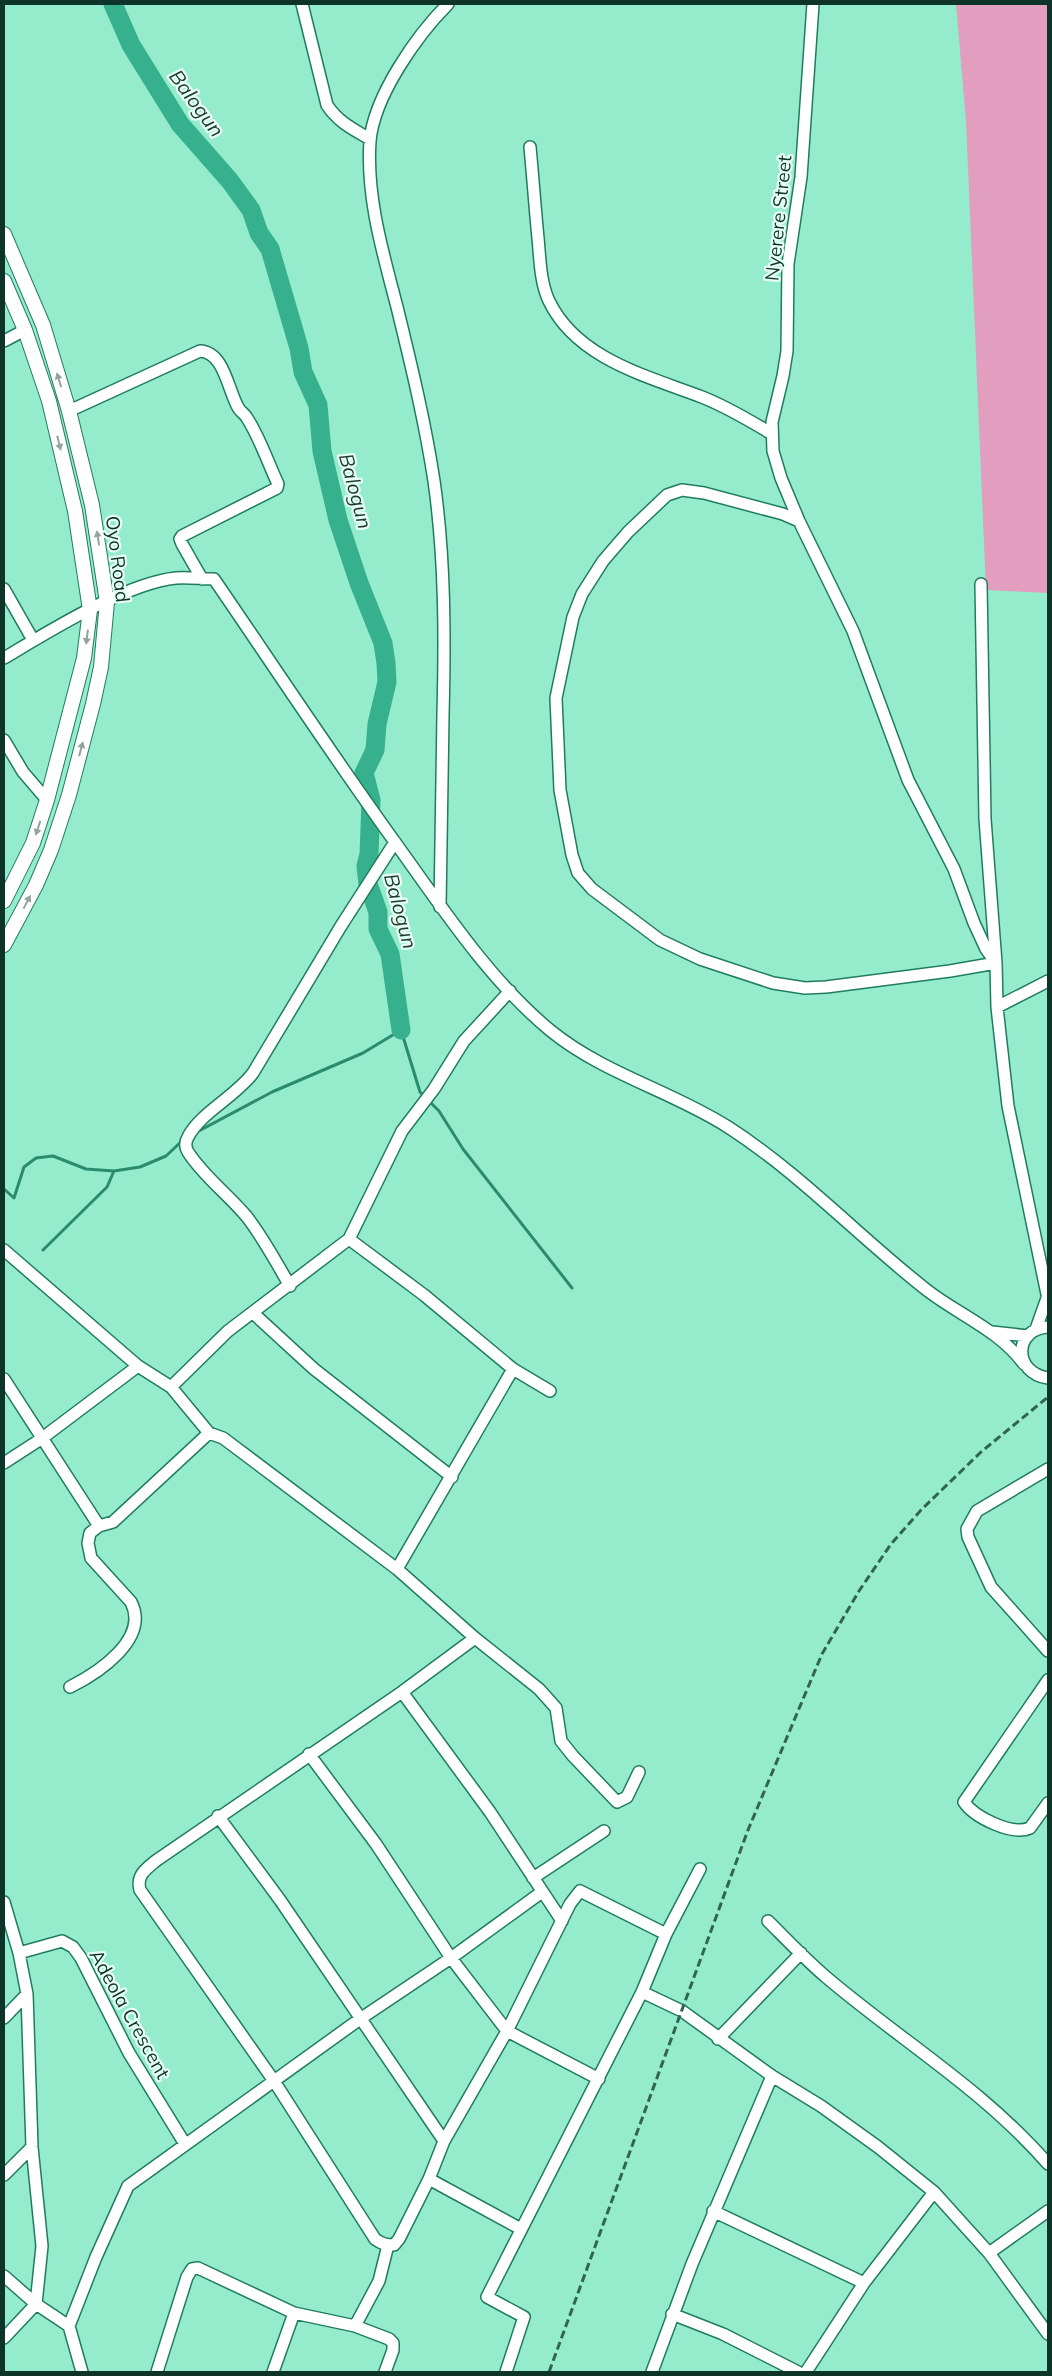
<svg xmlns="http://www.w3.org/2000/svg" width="1052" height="2376" viewBox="0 0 1052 2376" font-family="Mulish,sans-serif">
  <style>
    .green { fill: #e19ebe }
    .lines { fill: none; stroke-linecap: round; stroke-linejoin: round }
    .stream { stroke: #2b8b6f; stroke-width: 3 }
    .river { stroke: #37b18d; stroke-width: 19 }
    .minor-casing { stroke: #207c61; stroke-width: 14 }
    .major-casing { stroke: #207c61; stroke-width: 16 }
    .minor { stroke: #fff; stroke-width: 11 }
    .major { stroke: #fff; stroke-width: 14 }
    .rail { stroke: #326453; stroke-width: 3; stroke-dasharray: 8 4; stroke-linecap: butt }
    .oneway { fill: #93a39e }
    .labels { text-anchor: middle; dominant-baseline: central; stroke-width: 4.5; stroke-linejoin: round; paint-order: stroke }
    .street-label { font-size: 19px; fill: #0e3328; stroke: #e6fff4 }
    .water-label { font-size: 20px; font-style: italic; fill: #1f392f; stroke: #e6fff4 }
  </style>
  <rect width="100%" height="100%" fill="#95eccc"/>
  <path class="green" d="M956,4H1048V593L986,590L966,121Z"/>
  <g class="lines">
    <path class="stream" d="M195,1133L272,1092L363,1053L401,1030L420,1092L439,1111L463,1149L572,1288
      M4,1189L14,1198L24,1167L36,1158L53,1156L86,1169L114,1171L140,1167L166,1156L183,1140
      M43,1250L107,1187L114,1171"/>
    <path class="river" d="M113,4L131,45L180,124L230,181L251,210L259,233L270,249L299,348L303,372L318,405L322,451L338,520L359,583L383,643L386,663L387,682L377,724L375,750L364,773L371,800L369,854L366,866L368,884L378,912V929L390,954L401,1030"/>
    <defs>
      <path id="minor" d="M302,4L327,105C338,122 353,129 370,139
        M813,4L801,177L788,264L787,351L783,376L772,422L773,451L781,478L799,521L853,631L908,780L954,869L974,923L986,949L996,963L997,1007L1008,1106L1048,1299
        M530,147C533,178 535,208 538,238C540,258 540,282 549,301C577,359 647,376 702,397C727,407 749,420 772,434
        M4,341L25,330
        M69,411L200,351C225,352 228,392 239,409C241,412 245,414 247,418C260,438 268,463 278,484L277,488L182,536L180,539L182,544L202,579
        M799,521L783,514L704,493L682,490L667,495L628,532L603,561L582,594L573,617L556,698L560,790L572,855L578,873L592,889L660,940L700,959L773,983L805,988L826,987L950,971L996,963L985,819L981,584
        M4,589L33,640
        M4,658C48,632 126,583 176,578C188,577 202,579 214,579C275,668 334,758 397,845C443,909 490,981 551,1031C604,1074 672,1091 728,1127C801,1174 860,1238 928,1291C961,1316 1000,1331 1024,1364
        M4,740L23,772L47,800
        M440,907C441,843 442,779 443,715C445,636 445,558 434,481C425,422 411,364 397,307C383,253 366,197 370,141C374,96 417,35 448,4
        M997,1007L1048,981
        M349,1239L424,1295L513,1369L550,1391
        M4,1250L138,1366L171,1387L209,1433L223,1438L397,1569L475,1638L539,1689L556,1708L561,1741L573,1756L617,1802L627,1797L639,1772
        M290,1286C276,1262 264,1239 247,1217C228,1194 204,1177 188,1152C185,1147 185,1142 188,1137C200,1113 235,1097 253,1073L341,926L395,842
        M253,1313L314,1369L452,1477
        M1048,1327C1013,1329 1013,1373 1048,1378
        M1036,1329L1047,1298
        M992,1332L1028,1336
        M4,1379L99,1526
        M171,1387L228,1331L349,1239L402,1131L434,1089L464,1041L510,991
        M4,1463L41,1439L138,1366
        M1048,1469L977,1511L967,1529L968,1537L991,1587L1048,1651
        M397,1569L513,1369
        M475,1638L402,1692L157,1860C146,1869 136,1875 140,1890L274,2081L375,2239C382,2244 386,2245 394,2245L399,2239L429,2179L444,2141L507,2031L570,1904L580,1891L666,1934
        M1048,1680L964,1802C974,1817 1012,1836 1030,1828L1048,1803
        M70,1687C98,1673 150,1639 131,1602L91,1558L88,1543L90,1533L99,1526L113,1522L209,1433
        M402,1692L490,1812L562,1921
        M309,1754L376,1844L451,1958L507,2031L599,2079
        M218,1816L280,1900L444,2141
        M533,1878L604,1831
        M4,1902L19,1953L27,1994L32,2147L42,2246L36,2304L4,2338
        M768,1921C787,1940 806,1960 826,1977C900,2040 984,2090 1048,2164
        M19,1953L62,1941L73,1947L81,1958L129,2053L185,2144
        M642,1992L682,2011L772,2076L821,2106L878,2147L934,2192L989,2253L1048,2334
        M4,2018L27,1994
        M718,2039L801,1953
        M4,2175L32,2147
        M429,2179L521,2229
        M713,2211L864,2283
        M989,2253L1048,2211
        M4,2276L36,2304L69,2326L82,2372
        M672,2314L723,2334L798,2372
        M69,2326L96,2257L128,2186L360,2019L451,1958L542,1892
        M355,2326L379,2281L388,2245
        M157,2372L187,2277L192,2269L198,2268L294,2313L355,2326L389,2339L393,2343V2350L385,2372
        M273,2372L294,2313
        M506,2372L524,2317L487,2297L642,1992L666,1934L700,1869
        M652,2372L692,2264L772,2076
        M806,2372L864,2283L934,2192"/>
      <path id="major" d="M4,234L43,325L69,411L92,505L107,602L101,667L93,704L69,795L51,850L36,885L4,945
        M4,281L25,330L49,401L75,511L90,610L84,658L47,800L33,843L4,901"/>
    </defs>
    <use href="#minor" class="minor-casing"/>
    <use href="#major" class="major-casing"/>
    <use href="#minor" class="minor"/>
    <use href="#major" class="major"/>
    <path class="rail" d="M549,2372L748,1830L822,1654L859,1591L891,1544L921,1510L981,1452L1048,1397"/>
  </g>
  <defs><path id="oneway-solid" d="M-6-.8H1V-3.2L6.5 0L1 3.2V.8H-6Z" transform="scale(1.25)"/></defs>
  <g class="oneway">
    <use href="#oneway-solid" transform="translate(59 380) rotate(-107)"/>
    <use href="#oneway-solid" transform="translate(59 443) rotate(76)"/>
    <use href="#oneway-solid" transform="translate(98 538) rotate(-99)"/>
    <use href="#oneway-solid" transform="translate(87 637) rotate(97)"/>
    <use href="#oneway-solid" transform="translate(81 749) rotate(-75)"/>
    <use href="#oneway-solid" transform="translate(38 828) rotate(108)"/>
    <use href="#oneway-solid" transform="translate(27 902) rotate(-62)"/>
  </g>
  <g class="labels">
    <g class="street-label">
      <text transform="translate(778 218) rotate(-84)">Nyerere Street</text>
      <text transform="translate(118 559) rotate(83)">Oyo Road</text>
      <text transform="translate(130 2014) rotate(61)">Adeola Crescent</text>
    </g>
    <g class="water-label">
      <text transform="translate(197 103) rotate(54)">Balogun</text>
      <text transform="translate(356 491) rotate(75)">Balogun</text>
      <text transform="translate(401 911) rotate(75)">Balogun</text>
    </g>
  </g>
  <rect width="1052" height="2376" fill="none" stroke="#0e3328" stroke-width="10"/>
</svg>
